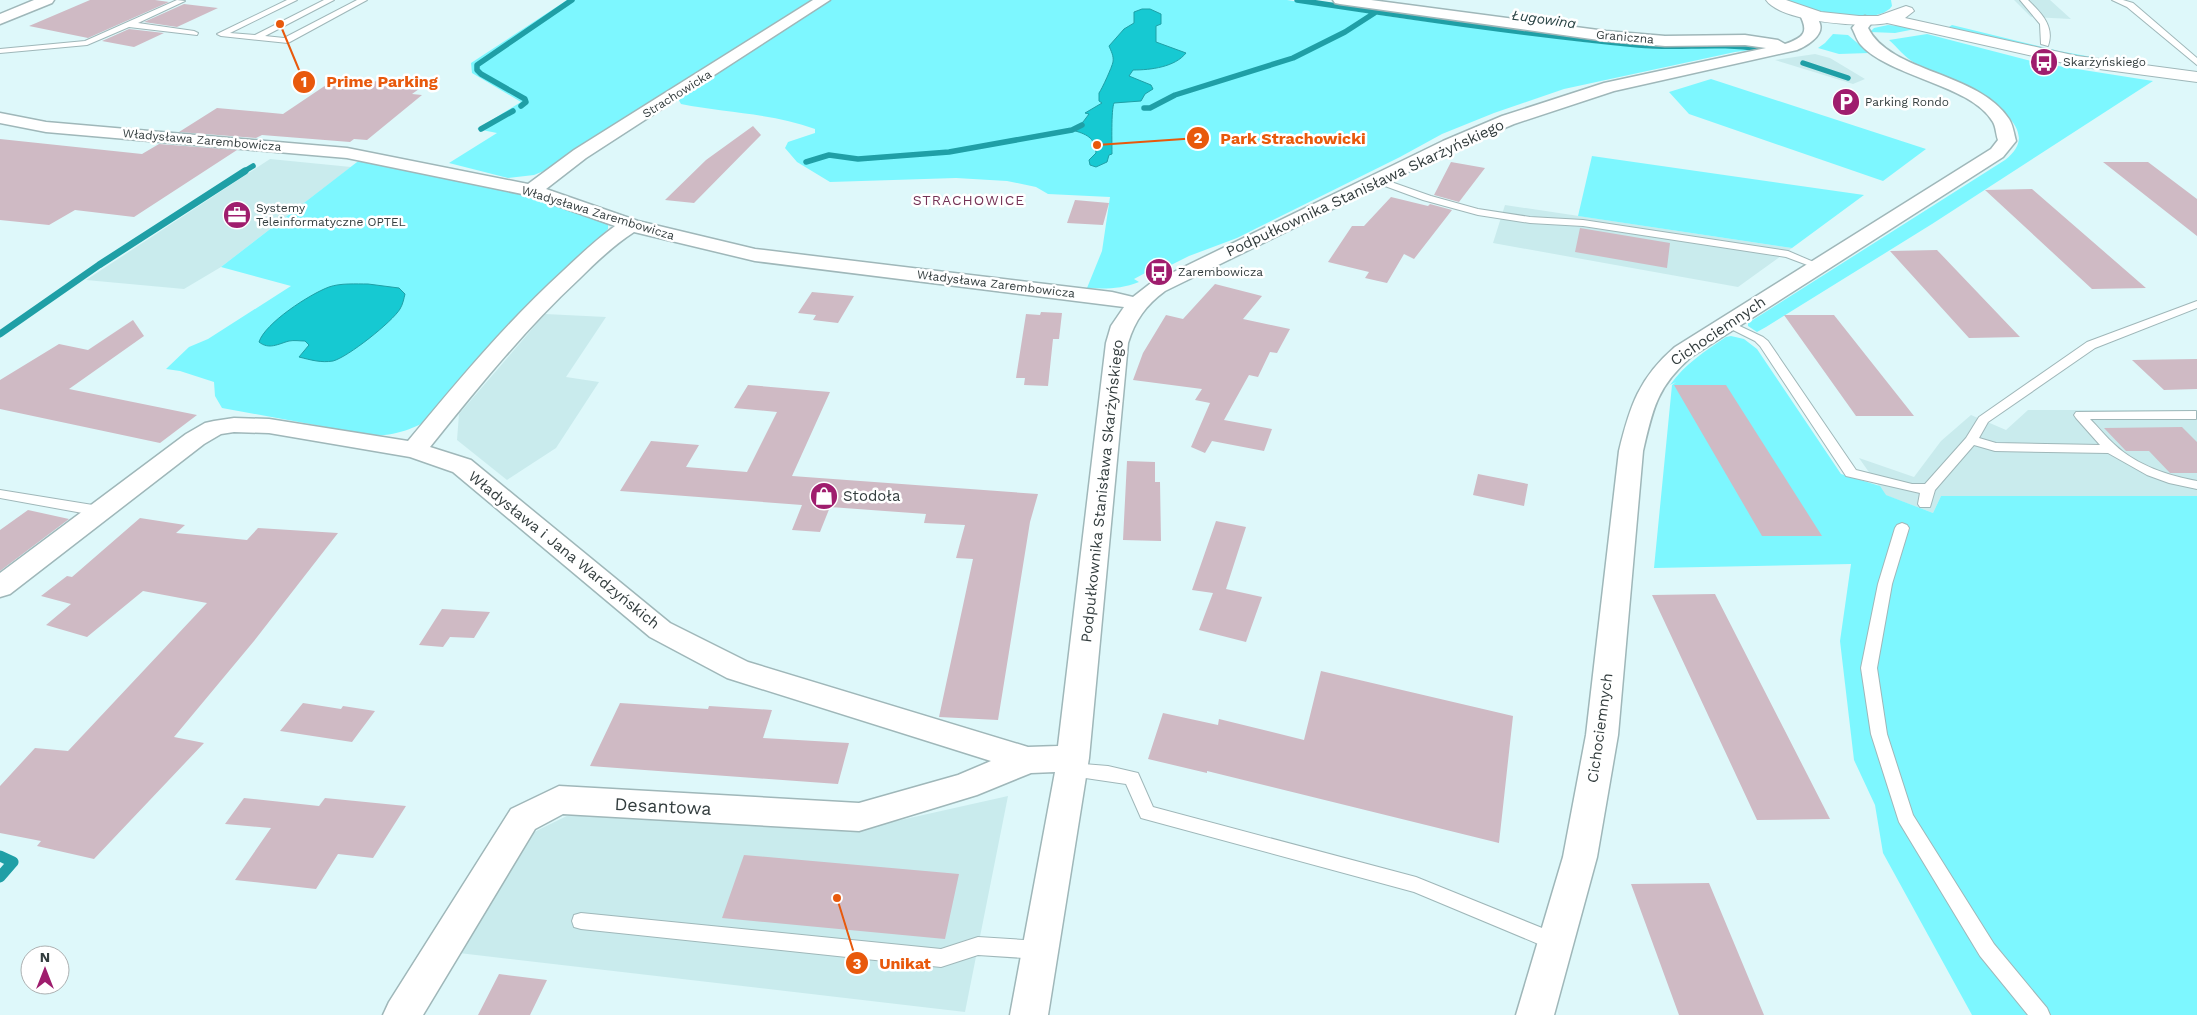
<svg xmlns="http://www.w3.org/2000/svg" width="2197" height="1015" viewBox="0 0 2197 1015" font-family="'Work Sans',sans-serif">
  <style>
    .built { fill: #c9ebed }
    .green { fill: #7df7ff }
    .water { fill: #16c9d2; stroke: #1f9fa6 }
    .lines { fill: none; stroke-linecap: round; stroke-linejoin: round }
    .stream-far2 { stroke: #1f9fa6; stroke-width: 5.5 }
    .stream-far1 { stroke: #1f9fa6; stroke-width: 7 }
    .stream { stroke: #1f9fa6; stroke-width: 11 }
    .building { fill: #cfbac4 }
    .service-casing { stroke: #9fb7b9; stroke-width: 2 }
    .minor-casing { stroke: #9fb7b9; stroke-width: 3 }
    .secondary-casing { stroke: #9fb7b9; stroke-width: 2 }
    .service { fill: #fff; fill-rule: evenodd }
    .minor { fill: #fff; fill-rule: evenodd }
    .secondary { fill: #fff; fill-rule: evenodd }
    .labels { text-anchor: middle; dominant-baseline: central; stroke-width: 5; stroke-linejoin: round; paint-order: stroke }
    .far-street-label { font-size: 12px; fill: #333d3e; stroke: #fff }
    .far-poi-label { font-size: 12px; fill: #333d3e; stroke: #fff; text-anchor: start }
    .far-water-label { font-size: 14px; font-style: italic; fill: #284243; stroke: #fff }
    .far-neighbourhood-label { font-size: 14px; letter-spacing: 1px; fill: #753457; stroke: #fff }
    .street-label { font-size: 15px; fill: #333d3e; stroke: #fff }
    .poi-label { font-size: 15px; fill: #333d3e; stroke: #fff; text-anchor: start }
    .near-street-label { font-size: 18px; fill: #333d3e; stroke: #fff }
    .leader { fill: none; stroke: #e8590c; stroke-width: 2 }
    .callout-dot { fill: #e8590c; stroke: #fff; stroke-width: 2 }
    .mark-label { font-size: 15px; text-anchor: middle; font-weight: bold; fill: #fff }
    .callout-label { font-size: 16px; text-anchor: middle; font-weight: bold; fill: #e8590c; stroke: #fff; stroke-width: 5; stroke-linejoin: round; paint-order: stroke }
  </style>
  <rect width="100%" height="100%" fill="#def8fa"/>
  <path class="built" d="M2014,0H2050L2071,19L2031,17Z
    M1815,54L1830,58L1865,79L1853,84L1775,60Z
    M270,159L351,167L221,267L184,289L86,280Z
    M1505,205L1792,248L1738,287L1493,243Z
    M545,314L606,317L566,377L599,382L556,448L507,480L457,440L459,414Z
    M2028,410H2197V496H1941L1933,513L1885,495L1859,458L1914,477L1941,441L1971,415L2006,430Z
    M1008,796L965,1012L459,953L530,834L577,811L816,830L874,826Z"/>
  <path class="green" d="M567,0H1287L1400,18L1585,42L1655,49L1735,47L1751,50L1735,52L1564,89L1494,113L1442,134L1400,157L1237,238L1189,256L1153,274L1147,272L1134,279L1139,282C1121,289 1106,289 1087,288L1102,251L1110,197L1048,194L1036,187L1007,181L956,178L830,182L797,162L785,148L788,142L815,133V129C772,113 725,113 681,104L677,97L551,168L534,175L508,178L449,163L497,133L477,129L521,102L472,73L471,63Z
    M1786,0H1891L1892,6C1877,28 1806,10 1786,0Z
    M1888,25L1920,28L1895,33L1870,32L1874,28Z
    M1952,25L2059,51L2119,62C2062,56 2005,41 1949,27Z
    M1833,34L1848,35L1869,53L1839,54L1818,48L1825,43Z
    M1927,34L2039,63L2153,81L1932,224L1766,327L1757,332L1748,326V323L2005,160C2059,119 1940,78 1915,63C1905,58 1897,47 1889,40Z
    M1711,79L1926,149L1883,181L1689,114L1669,92Z
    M1592,156L1864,195L1792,248L1578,216Z
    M361,159L542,199L608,223V229L438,414C416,428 402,434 375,436L222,408L215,396L214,382L180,371L166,369L189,347L208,339L291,286L221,267Z
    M1731,336L1744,339L1757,349L1841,474L1880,486L1886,495L1933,513L1941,496H2197V1015H1972L1883,853L1875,805L1854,760L1840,641L1851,564L1654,568L1672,385L1676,382L1670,385C1685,364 1705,351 1726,337Z"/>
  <path class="water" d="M1142,9H1150L1161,14V24L1156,26V42L1186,53C1175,67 1151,70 1133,70L1129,76L1151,85L1153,89L1145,94L1141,101L1114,103C1111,110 1112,144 1112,154L1109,155L1107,162L1096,167L1090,165L1089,160L1096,153C1095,137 1086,134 1072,130L1083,122L1089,114L1085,113L1102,103L1099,101V93C1102,89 1112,67 1113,62C1114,56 1111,51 1109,46L1124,29L1134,23V12Z
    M368,284L399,288L405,294C404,298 403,304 400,309C392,322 348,357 333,361C321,363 311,360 299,357L309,345L305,341C300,341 294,340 289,341C278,344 269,350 259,342C265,323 310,294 329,287C340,283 356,284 368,284Z"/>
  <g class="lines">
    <path class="stream-far2" d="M1297,0C1410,17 1524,34 1638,45C1679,49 1719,42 1759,49
      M1803,63L1848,78
      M521,106L526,102L525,99L481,74L477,70V65L572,0
      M1144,108H1150L1175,95L1293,58L1345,32L1376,12
      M481,129L513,111
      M806,162L829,155L858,159L949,152L1072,130L1082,125
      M243,172L253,166"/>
    <path class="stream-far1" d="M0,334L99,265L245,171"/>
    <path class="stream" d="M0,856L13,862L0,877"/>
  </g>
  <path class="building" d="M90,0H155L169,2L88,38L29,26Z
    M184,4L218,8L177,27L144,22Z
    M129,29L164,33L134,47L102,41Z
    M335,79L426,84L412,94L422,95L367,140L354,139L350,142L262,135L256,138L179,132L217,108L283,114Z
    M753,126L761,135L694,203L665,200L706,160Z
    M0,139L142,154L159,144L237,150L134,217L75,210L49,225L0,220Z
    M1451,162L1485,168L1459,202L1434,195Z
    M2103,162H2148L2197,199V236Z
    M2032,189L2146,288L2092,289L1985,190Z
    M1391,197L1428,206L1430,204L1452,210L1414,259L1404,254L1387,283L1365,278L1369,272L1328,262L1352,226H1364Z
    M1075,200L1109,203L1103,225L1067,223Z
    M1580,228L1670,243L1667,268L1575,252Z
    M1937,250L2020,337L1969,338L1890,251Z
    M1215,284L1262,296L1243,319L1290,329L1277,353L1270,352L1258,377L1249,375L1224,420L1272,429L1264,451L1212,441L1205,453L1191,447L1210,403L1195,400L1202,389L1133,380L1143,353L1166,315L1183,319Z
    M812,292L854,296L838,323L813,320L816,315L798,313Z
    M1041,312L1062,313L1059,339H1053L1048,386L1024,385L1025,378H1016L1026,314L1040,315Z
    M1784,315H1834L1914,416H1856Z
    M133,320L144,336L69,389L197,415L160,443L0,409V380L59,344L88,350Z
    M2197,359V389L2164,390L2132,360Z
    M748,385L830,392L792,476L1038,494L1030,522L998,720L939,717L973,559L956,558L965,525L924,523L926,514L830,507L820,532L792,530L802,505L620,491L651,441L699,445L686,467L747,472L777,412L734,408Z
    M1674,385H1726L1822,536H1762Z
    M2182,427L2197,442V473H2170L2149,451H2126L2104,428Z
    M1127,461L1155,462V482H1160L1161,541L1123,540Z
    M1478,474L1528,484L1524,506L1473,495Z
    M28,510L69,519L0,571V530Z
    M140,518L185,525L176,533L247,540L258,528L338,533L254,641L174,737L204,743L94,859L37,846L41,841L0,833V786L35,748L68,751L207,603L143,591L87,637L46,625L71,604L41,596L67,576L72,577Z
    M1216,521L1246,527L1226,589L1262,597L1246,642L1199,630L1213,593L1192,590Z
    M1715,594L1830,819L1757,820L1652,595Z
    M442,609L490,612L474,638L450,637L443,647L419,645Z
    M1321,671L1513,716L1499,843L1207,771V773L1148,759L1163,713L1218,725L1219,719L1304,740Z
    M303,703L341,709L343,706L375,711L352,742L280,731Z
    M620,703L708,709L709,706L772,710L763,738L849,743L838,784L590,766Z
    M244,798L319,806L325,798L406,806L373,858L338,854L316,889L235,880L271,828L225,824Z
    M744,855L959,874L945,939L722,918Z
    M1709,883L1764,1015H1679L1631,884Z
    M499,974L547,980L530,1015H478Z"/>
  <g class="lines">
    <defs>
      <path id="service" d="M177,0L185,1L138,23L194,31L198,33L197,35L129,27L87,45L0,53V49L85,41Z
        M287,0H297L230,33L255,35L324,0H334L265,36L284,38L357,0H367L288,43L221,36L217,34Z
        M2020,0H2028C2041,13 2055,26 2048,46L2041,44L2040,24Z
        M2112,0H2123L2133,3L2197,58V65L2127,7Z
        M1377,177L1431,196L1478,209L1530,217L1583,220L1788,251L1823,266L1818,269L1786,257L1583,226L1530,223L1478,215L1423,200L1374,182L1372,180Z
        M2197,301V308L2095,348L1988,422L1979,438L1996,443L2100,445L2076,418L2074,415L2076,412L2196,411V419H2090C2098,427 2106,437 2115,445C2136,465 2169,476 2197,481V489L2169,483L2147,475L2108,453L1995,451L1974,445L1935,490L1930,507H1920L1918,504L1920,493L1846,476L1760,346L1755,341L1721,324L1727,321L1731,322L1763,337L1768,341L1856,470L1912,484H1925L1966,438L1979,417L2087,342Z
        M0,490L99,506L104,508L106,511L104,514L99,516L0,498Z
        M1902,523L1907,525L1909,528L1892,584L1877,668L1887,734L1913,815L1994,944L2047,1008L2050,1015H2028L1980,956L1899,822L1871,734L1861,668L1878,584L1895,528L1897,525Z
        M1071,763L1108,766L1138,773L1153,807L1416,877L1562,936L1564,942L1562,948L1555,951L1414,892L1141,818L1126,784L1065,775L1063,770L1065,765Z
        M581,913L941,949L978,937L1039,941L1046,944L1049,950L1046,956L1039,959L978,955L941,967L581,929L574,927L572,921L574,915Z"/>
      <path id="minor" d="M34,0H54L52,3L0,24V14Z
        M813,0H830L586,158L546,189L638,221L755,249L1112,292L1133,297L1151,283L1443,141L1502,116L1604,83L1766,48L1745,45L1665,46L1606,41L1340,4L1335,3L1333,0H1371L1606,31L1665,36L1745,35L1778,40L1785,44C1805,37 1809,32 1799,13L1801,10H1811C1814,14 1819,19 1820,24C1824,36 1805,47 1797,50L1614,91L1514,124L1455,149L1165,291C1146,305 1135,320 1128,343L1089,758L1048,1015H1010L1055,772L1031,773L977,795L859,831L563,814L535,829L423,1015H383L389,1002L511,809L559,786L859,803L958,775L991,761L727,678L650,637L453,472L410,457L269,433L234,432L221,434L204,444L10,594L0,597V573L186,434L205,423L214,421L234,418L269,419L408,441C457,382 506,323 563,271C580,255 597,239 615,226L527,195L347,158L46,132L0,123V113L46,122L347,148L528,184L574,150ZM634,232L755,261L1124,307L1111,326L1106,343L1058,746L1028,747L748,662L670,623L471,460L430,447C477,389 524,330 579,279C596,262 614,245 634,232Z
        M1865,16L1870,18L1873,21L1868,28C1890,73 1979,72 2009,119C2013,125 2014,134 2016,141L2003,157L1691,357C1657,387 1653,408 1643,451L1618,735L1597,857L1554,1015H1516L1563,857L1586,735L1619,451C1630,406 1639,378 1675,347L1991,149L1998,140C1996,135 1996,127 1993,122C1972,85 1890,77 1861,45C1857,41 1855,33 1852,28L1860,18Z"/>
      <path id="secondary" d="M1766,0H1786L1821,12L1859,16H1878L1906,6L1912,8L1914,11L1905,18L2077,56L2197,72V82L2077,66L1887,23C1863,28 1781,22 1766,0Z"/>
    </defs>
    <use href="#service" class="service-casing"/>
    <use href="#minor" class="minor-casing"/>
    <use href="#secondary" class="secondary-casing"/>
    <use href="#service" class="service"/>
    <use href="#minor" class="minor"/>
    <use href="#secondary" class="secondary"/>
  </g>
  <defs>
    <symbol id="bus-disc" viewBox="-11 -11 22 22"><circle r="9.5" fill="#9f1d6d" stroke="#fff"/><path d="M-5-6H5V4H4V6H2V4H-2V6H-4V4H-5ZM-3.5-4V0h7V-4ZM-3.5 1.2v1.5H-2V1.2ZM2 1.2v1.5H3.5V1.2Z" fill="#fff"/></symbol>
    <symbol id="parking-disc" viewBox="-11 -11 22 22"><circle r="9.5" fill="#9f1d6d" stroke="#fff"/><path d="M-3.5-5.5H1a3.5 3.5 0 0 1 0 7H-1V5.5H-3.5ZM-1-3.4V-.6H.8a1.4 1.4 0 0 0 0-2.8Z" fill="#fff"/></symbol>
    <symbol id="office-disc" viewBox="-11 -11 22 22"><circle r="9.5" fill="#9f1d6d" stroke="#fff"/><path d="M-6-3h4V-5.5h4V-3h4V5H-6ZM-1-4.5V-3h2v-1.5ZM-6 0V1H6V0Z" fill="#fff"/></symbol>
    <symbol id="shop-disc" viewBox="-11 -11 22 22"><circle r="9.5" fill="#9f1d6d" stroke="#fff"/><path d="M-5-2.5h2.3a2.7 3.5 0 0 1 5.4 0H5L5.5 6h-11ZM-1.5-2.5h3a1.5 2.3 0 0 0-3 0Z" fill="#fff"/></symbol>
  </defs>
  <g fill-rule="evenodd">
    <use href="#bus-disc" x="2028" y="46" width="32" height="32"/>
    <use href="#parking-disc" x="1830" y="86" width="32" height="32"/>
    <use href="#office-disc" x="221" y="199" width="32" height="32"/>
    <use href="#bus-disc" x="1143" y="256" width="32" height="32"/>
    <use href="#shop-disc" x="808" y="480" width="32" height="32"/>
  </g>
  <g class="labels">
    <g class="far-street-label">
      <text transform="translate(1625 37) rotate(5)">Graniczna</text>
      <text transform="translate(677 94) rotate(-32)">Strachowicka</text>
      <text transform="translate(202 140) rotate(5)">Władysława Zarembowicza</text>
      <text transform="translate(598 213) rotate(17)">Władysława Zarembowicza</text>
      <text transform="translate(996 284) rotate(7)">Władysława Zarembowicza</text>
    </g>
    <g class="far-poi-label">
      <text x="2063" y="62">Skarżyńskiego</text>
      <text x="1865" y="102">Parking Rondo</text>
      <text x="256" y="208">Systemy<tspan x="256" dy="14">Teleinformatyczne OPTEL</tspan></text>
      <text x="1178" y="272">Zarembowicza</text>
    </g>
    <g class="far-water-label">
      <text transform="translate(1544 19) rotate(8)">Ługowina</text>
    </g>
    <g class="far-neighbourhood-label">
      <text x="969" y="200">STRACHOWICE</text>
    </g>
    <g class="street-label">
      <text transform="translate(1365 188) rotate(-25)">Podpułkownika Stanisława Skarżyńskiego</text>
      <text transform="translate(1718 331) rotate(-34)">Cichociemnych</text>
      <text transform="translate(1102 491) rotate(-84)">Podpułkownika Stanisława Skarżyńskiego</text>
      <text transform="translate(564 550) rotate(39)">Władysława i Jana Wardzyńskich</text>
      <text transform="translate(1600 728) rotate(-82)">Cichociemnych</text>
    </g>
    <g class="poi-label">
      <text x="843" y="496">Stodoła</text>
    </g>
    <g class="near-street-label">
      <text transform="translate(663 806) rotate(3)">Desantowa</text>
    </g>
  </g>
  <path class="leader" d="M280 24L304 82M1097 145L1198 138M837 898L857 963"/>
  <g class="callout-dot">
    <circle cx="280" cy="24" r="5"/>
    <circle cx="1097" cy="145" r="5"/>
    <circle cx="837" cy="898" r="5"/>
    <circle cx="304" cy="82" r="12"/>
    <circle cx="1198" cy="138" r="12"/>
    <circle cx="857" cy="963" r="12"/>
  </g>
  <g class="mark-label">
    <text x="304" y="87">1</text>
    <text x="1198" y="143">2</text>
    <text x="857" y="969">3</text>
  </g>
  <g class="callout-label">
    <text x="382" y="87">Prime Parking</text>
    <text x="1293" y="144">Park Strachowicki</text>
    <text x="905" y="969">Unikat</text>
  </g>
  <g transform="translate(45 970)"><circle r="24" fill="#ffffff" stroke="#adb1b2"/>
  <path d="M0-4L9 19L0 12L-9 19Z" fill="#9f1d6d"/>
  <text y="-8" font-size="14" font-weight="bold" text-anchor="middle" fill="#333d3e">N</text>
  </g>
</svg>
